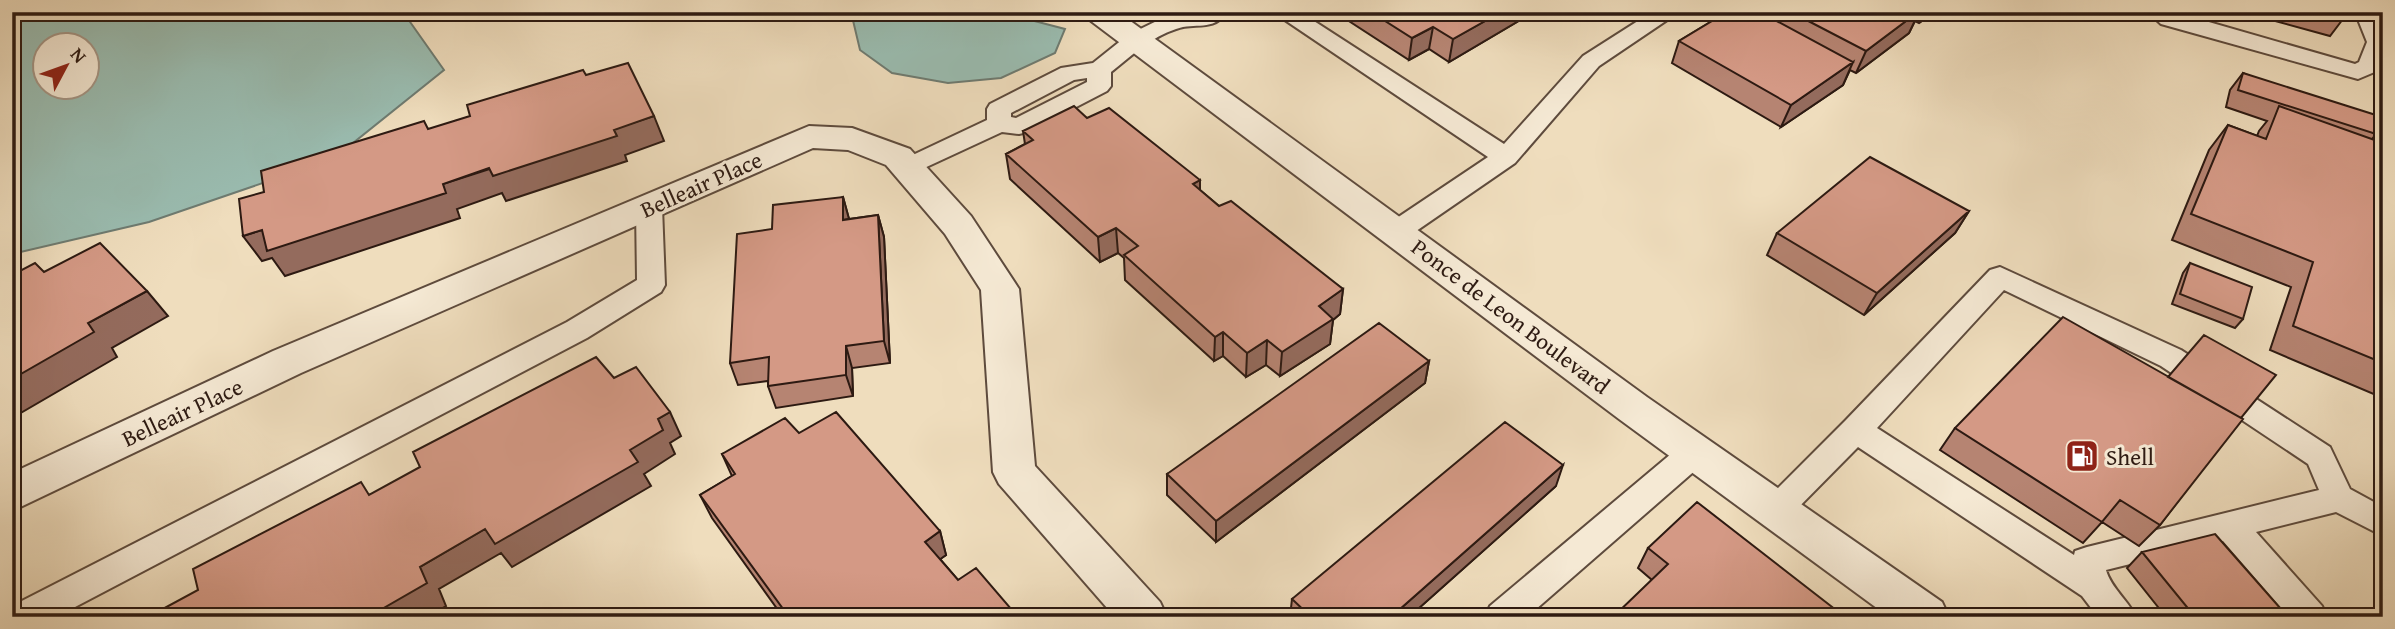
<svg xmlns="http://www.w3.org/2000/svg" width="2395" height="629" viewBox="0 0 2395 629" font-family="'Gentium Book Plus',serif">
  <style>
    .water { fill: #9abcb0; stroke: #6e7b71; stroke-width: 2; fill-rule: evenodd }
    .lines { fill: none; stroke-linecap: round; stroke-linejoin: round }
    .service-casing { stroke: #5e4b3d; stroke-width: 4 }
    .minor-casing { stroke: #5e4b3d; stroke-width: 4 }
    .tertiary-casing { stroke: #5e4b3d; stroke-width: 4 }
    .service { fill: #f5e9d4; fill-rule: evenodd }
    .minor { fill: #f5e9d4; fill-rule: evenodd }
    .tertiary { fill: #f5e9d4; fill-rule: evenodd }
    .wall { fill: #b68472; stroke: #2d1a12; stroke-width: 2 }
    .shaded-wall { fill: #946b5d; stroke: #2d1a12; stroke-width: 2 }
    .building { fill: #d49985; stroke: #2d1a12; stroke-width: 2 }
    .labels { text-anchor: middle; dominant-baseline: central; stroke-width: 6; stroke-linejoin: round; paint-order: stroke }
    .street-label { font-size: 23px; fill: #2d1a12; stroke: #f5e9d4 }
    .poi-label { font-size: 23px; fill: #2d1a12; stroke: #f5e9d4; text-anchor: start }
  </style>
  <rect width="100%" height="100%" fill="#efddbd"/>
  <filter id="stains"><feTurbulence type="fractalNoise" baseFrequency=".00286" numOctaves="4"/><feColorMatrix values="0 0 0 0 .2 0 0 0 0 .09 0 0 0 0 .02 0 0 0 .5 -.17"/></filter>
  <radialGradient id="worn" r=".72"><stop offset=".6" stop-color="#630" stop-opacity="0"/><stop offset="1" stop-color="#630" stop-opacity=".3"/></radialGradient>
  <path class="water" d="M12,12H403L444,70L333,159L149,222L12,254ZM46,46H88V88H46Z
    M851,12H987L995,17L1023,18L1065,29L1055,53L1001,78L948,83L892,73L860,50Z"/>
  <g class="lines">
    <defs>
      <path id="service" d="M1167,12H1227C1213,32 1195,22 1176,29C1151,37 1131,56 1111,72V86L1107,91L1028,132L1019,134L1002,132L907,176L898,174L894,168L898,162L987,120V109L990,104L1061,68L1093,63L1128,35L1165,17ZM1087,78V82L1016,118L1011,117V113L1074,80Z
        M1273,12H1300L1504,144L1583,56L1652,12H1679L1599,66L1515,163L1406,238L1397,240L1388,238L1384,231L1388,224L1488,157Z
        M2148,12H2174L2355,64L2359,62L2367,42L2355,12H2377C2384,29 2388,55 2377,71L2358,79L2161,24Z
        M649,198L658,201L662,207L665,285L661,292L587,338L56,617H12V606L567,322L637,280L636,207L640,201Z
        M2000,267L2181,350L2330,447L2350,489L2383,507V536L2336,512L2256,532L2322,606L2327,617H2289L2223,541L2106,570C2111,588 2128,600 2136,617H2098L2082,596L1858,447L1787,519L1776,523L1765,519L1760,510L1765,501L1845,421L1990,270ZM2004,290L2161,366L2308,464L2319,490L2087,547L2075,551L2074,555L1877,428Z
        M1695,440L1706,443L1710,452L1706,461L1527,617H1485L1490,606L1684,443Z"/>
      <path id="minor" d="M809,126L852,128L910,149L971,216L1019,289L1035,466L1160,602L1167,617H1115L999,484L993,472L981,290L945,234L886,165L848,150L813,148L301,373L12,511V473L273,351Z"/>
      <path id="tertiary" d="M1083,12H1118L1647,397L1942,602L1949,617H1889L1619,419L1087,18Z"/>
    </defs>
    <use href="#service" class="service-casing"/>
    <use href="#minor" class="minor-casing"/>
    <use href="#tertiary" class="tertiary-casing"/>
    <use href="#service" class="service"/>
    <use href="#minor" class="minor"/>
    <use href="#tertiary" class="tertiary"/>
  </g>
  <path class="wall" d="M1335,12H1534L1449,62L1429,49L1409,60Z
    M1727,12H1934L1919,23L1915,21L1909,33L1856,73L1850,70L1843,85L1781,127L1672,63L1679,41Z
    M2242,12H2343V19L2330,36Z
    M2243,73L2376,134L2372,139L2383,143V398L2270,350L2291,287L2172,240L2209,150L2228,125L2257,136L2259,131L2267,121L2226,107L2230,90Z
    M1087,118L1200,190L1219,206L1343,289L1340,314L1333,320L1330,344L1280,376L1266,365L1246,377L1223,356L1214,361L1125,280L1124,258L1118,253L1100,262L1010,179L1006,154L1025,144L1023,131Z
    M843,197L849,219L878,215L884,237L890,363L852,368L853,396L776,408L768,386V381L738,385L730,363L772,229Z
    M1969,211L1955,233L1864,315L1767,255L1777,233Z
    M2190,263L2243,319L2235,328L2172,304L2183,273Z
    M1429,361L1425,383L1216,542L1167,495V474Z
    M2241,418L2160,525L2139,546L2102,522L2083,543L1940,450L1955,428Z
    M799,433L940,531L946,555L940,559L958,580L1018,617H783L712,518L700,495L732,476L722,454Z
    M1556,486L1409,617H1290L1292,599Z
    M1648,548L1845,617L1652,580L1638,568Z
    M2142,552L2288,617H2166L2127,568Z"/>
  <path class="shaded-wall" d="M1501,12H1534L1449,62L1453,39Z
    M1918,12H1919L1909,33L1856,73L1866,51Z
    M1925,12H1934L1919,23Z
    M1433,27L1429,49L1409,60L1412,38Z
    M1853,62L1843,85L1781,127L1791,105Z
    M654,116L664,141L625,155L627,161L506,201L502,193L457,209L460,218L285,276L272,258L262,261L243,236L262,230L443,184Z
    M1200,180V205L1193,184Z
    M843,197L849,219L843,220Z
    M1969,211L1955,233L1864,315L1877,293Z
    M878,215L884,237L890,363L884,341Z
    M1116,228L1118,253L1100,262L1098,237Z
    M1343,289L1340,314L1333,320L1330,344L1280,376L1282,352L1319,306Z
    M147,291L168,316L112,348L117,357L12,418V379L88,323Z
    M1223,332V356L1214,361L1215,337Z
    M1267,340L1266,365L1246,377L1247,353Z
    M846,346L852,368L853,396L846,375Z
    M1429,361L1425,383L1216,542V521Z
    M670,412L681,436L670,443L675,454L644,474L651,486L512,567L501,553L439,589L446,606L427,617H368L420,567L485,529L630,450L658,419Z
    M1563,465L1556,486L1409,617H1391Z
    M940,531L946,555L932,565L925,542Z
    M825,609L828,617H813Z"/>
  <path class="building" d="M1371,12H1501L1453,39L1433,27L1412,38Z
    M1727,12H1760L1853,62L1791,105L1679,41Z
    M1791,12H1918L1866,51Z
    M2317,12H2343V19Z
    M628,63L654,116L614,130L617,136L493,176L489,168L443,184L446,193L267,251L262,230L243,236L239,199L264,192L261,171L424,121L428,129L470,116L467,105L583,70L586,75Z
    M2243,73L2379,116L2376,134L2238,90Z
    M1074,106L1087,118L1109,108L1200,180L1193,184L1219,206L1231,201L1343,289L1319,306L1333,319L1282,352L1267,340L1247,353L1223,332L1215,337L1124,255L1138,246L1116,228L1098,237L1006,154L1033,140L1023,131Z
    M2279,106L2383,143V363L2293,326L2313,262L2191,214L2228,125L2266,139Z
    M1870,157L1969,211L1877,293L1777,233Z
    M843,197V220L878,215L884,341L846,346V375L768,386L769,357L730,363L737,234L772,229L773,205Z
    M100,243L147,291L88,323L94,332L12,379V275L35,263L44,272Z
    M2190,263L2252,287L2243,319L2180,294Z
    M2063,317L2243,419L2160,525L2120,500L2102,522L1955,428Z
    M1379,323L1429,361L1216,521L1167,474Z
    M2204,335L2276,375L2241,418L2168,377Z
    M596,357L614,378L636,367L670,412L658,419L663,430L630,450L638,462L495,544L485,529L420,567L427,583L368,617H148L198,590L193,569L361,482L369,495L420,467L413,452Z
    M836,412L940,531L925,542L958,580L976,568L1018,617H830L825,609L813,617H789L700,495L735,474L722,454L785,418L799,433Z
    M1505,422L1563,465L1391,617H1311L1292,599Z
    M1697,502L1845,617H1613L1668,564L1648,548Z
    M2215,534L2288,617H2195L2142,552Z"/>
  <defs>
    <symbol id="fuel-square" viewBox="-11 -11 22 22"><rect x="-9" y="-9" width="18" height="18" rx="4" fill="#8f2418" stroke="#f5e9d4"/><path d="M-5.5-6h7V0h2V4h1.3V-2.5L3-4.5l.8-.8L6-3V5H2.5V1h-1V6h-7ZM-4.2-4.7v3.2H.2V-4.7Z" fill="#fff"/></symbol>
  </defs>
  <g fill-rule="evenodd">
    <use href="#fuel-square" x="2063" y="437" width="38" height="38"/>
  </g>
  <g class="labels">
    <g class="street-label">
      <text transform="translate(701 184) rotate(-24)">Belleair Place</text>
      <text transform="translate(1511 316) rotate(37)">Ponce de Leon Boulevard</text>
      <text transform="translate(182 412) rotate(-25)">Belleair Place</text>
    </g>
    <g class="poi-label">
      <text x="2106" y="456">Shell</text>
    </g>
  </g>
  <rect width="2395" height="629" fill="none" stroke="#efddbd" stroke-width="42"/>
  <rect x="14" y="14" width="2367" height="601" fill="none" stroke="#2d1a12" stroke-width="3.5"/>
  <rect x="21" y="21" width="2353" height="587" fill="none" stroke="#2d1a12" stroke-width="2"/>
  <g transform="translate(66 66) rotate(49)"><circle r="33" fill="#f5e9d4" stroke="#a59686" stroke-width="2"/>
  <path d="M0-5L12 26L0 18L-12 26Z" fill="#8f2418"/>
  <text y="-10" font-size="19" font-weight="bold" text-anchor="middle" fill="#2d1a12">N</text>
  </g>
  <rect width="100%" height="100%" filter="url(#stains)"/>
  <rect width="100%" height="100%" fill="url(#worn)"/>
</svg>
